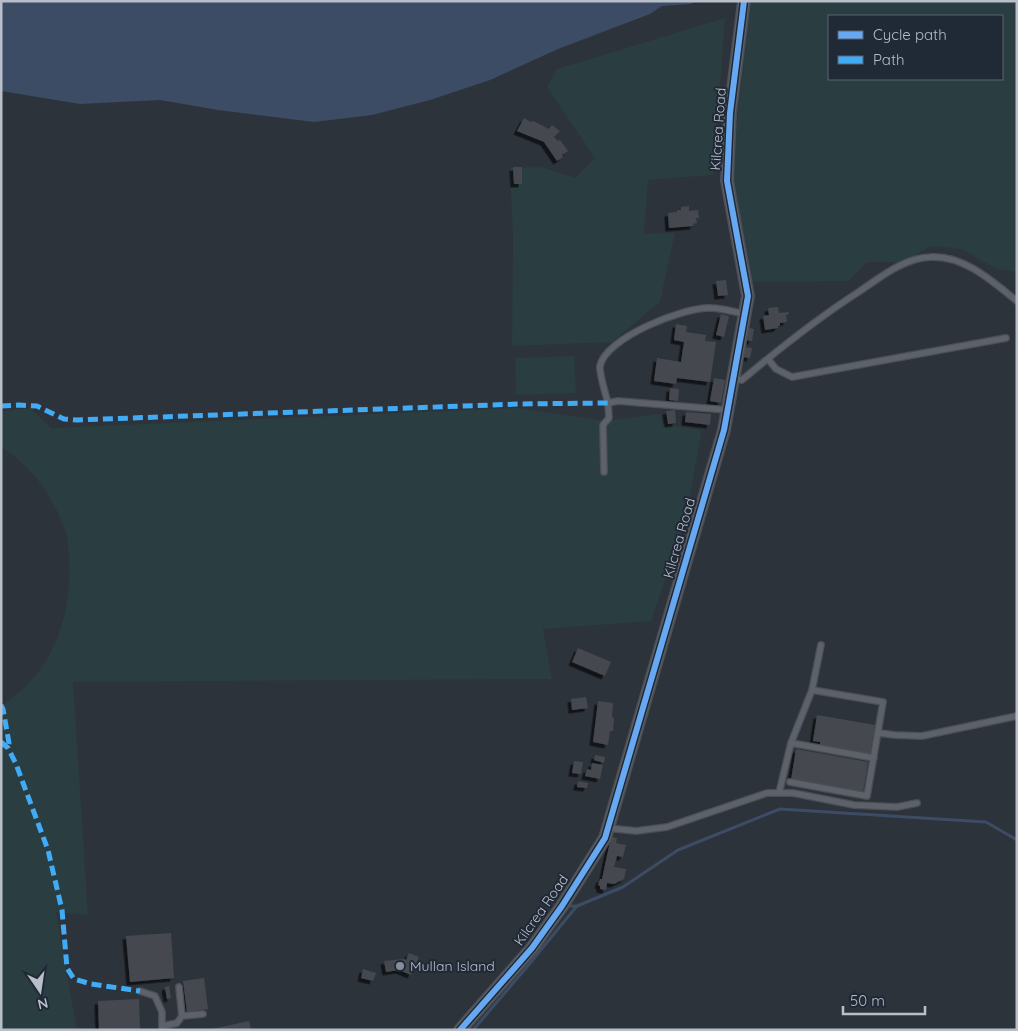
<svg xmlns="http://www.w3.org/2000/svg" width="1018" height="1031" viewBox="0 0 1018 1031" font-family="Quicksand,sans-serif">
  <style>
    .green { fill: #2a3d41; fill-rule: evenodd }
    .water { fill: #3c4c65 }
    .lines { fill: none; stroke-linecap: round; stroke-linejoin: round }
    .stream { stroke: #3c4c65; stroke-width: 3 }
    .building { fill: #444950; filter: url(#shadow) }
    .lane-casing { stroke: #4b4f55; stroke-width: 8 }
    .street-casing { stroke: #4b4f55; stroke-width: 14 }
    .lane { stroke: #5d6169; stroke-width: 5.5 }
    .street { stroke: #5d6169; stroke-width: 11 }
    .quiet { stroke: #42abf6; stroke-width: 5; stroke-dasharray: 10 5; stroke-linecap: butt }
    .cycleway-casing { stroke: #202936; stroke-width: 9 }
    .cycleway { stroke: #66a8f1; stroke-width: 6 }
    .poi-dot { fill: #878e99; stroke: #202936; stroke-width: 2 }
    .labels { text-anchor: middle; dominant-baseline: central; stroke-width: 4; stroke-linejoin: round; paint-order: stroke }
    .street-label { font-size: 14px; fill: #b8bfcb; stroke: #202936 }
    .poi-label { font-size: 14px; fill: #b8bfcb; stroke: #202936; text-anchor: start }
  </style>
  <defs>
    <filter id="shadow"><feDropShadow dx="-3.5" dy="3.5" stdDeviation="0" flood-color="#0009"/></filter>
  </defs>
  <rect width="100%" height="100%" fill="#2d333b"/>
  <path class="green" d="M751,1H1017V272L996,269L962,249L931,246L911,258L897,262H867L848,281L751,282L747,249L735,192L732,161ZM829,16H1002V79H829Z
    M725,18L713,175L648,180L644,234L675,233L660,302L612,342L512,346L513,238L510,168L542,167L575,178L595,158L547,87L557,69Z
    M574,356L576,393L516,395L515,358Z
    M30,408L51,428L518,408L605,421L661,414L662,424L702,430L684,526L651,621L543,629L552,679L73,682L88,915L56,912L77,1030H1V707C16,695 32,682 42,667C67,631 74,581 67,538C67,532 63,526 61,520C49,491 29,464 1,447V411Z"/>
  <path class="water" d="M1,1H697L690,4L662,6L650,14L558,49L490,80L430,100L372,115L314,122L218,110L160,100L80,104L1,91Z"/>
  <g class="lines">
    <path class="stream" d="M566,906H577L623,887L678,850L780,809L986,822L1017,840
      M473,1030L526,968L576,907"/>
  </g>
  <path class="building" d="M524,118L531,122L533,121L549,129L552,125L560,131L554,137L558,141L560,140L568,151L562,155L563,157L557,161L544,142L517,131Z
    M513,167H522V184H514Z
    M689,206V211L698,210L699,218H696L697,223L693,224L694,226L669,228L668,213L677,212V210H681V207Z
    M726,280L728,295L718,296L716,281Z
    M778,307L779,313L789,312V314L786,315L787,322L780,323V326H778V328L765,330L763,316L769,315L768,308Z
    M721,314L729,316L724,337L716,335Z
    M676,324L687,326L686,332L706,335L705,341L716,342L710,382L677,378L676,384L654,381L657,358L681,362L684,342L674,340Z
    M748,328L754,329L752,341L746,340Z
    M744,347L752,348L750,358L742,357Z
    M714,378L725,380L721,403L710,401Z
    M670,388L679,389L678,401L669,400Z
    M675,410L676,423L668,424L666,411Z
    M686,412L711,414L710,425L685,422Z
    M578,648L611,662L605,676L572,662Z
    M586,697L588,708L572,710L571,699Z
    M598,701L613,703L612,717L614,718L613,731H610L608,745L593,742Z
    M817,715L875,725L870,755L820,746V742L813,741Z
    M796,749L868,762L863,793L791,780Z
    M595,755L605,757L604,763L594,760Z
    M574,761L583,762L581,774L572,773Z
    M592,763L603,765L600,779L585,776L587,769L591,770Z
    M578,781L588,783L587,788L577,787Z
    M611,837L617,838L616,843L626,845L623,857L617,856L614,867L626,869L624,879L614,884L607,883L606,890L600,889V886L598,885L600,879H602Z
    M171,933L174,978L130,982L126,936Z
    M409,953L419,957L411,975L399,970L386,972L384,961L404,959L406,960Z
    M363,969L376,973L373,981L361,978Z
    M204,978L208,1009L187,1012L183,981Z
    M169,986L171,998L167,999L165,987Z
    M139,999L140,1030H99L98,1001Z
    M249,1021L251,1030H212V1029Z"/>
  <g class="lines">
    <defs>
      <path id="lane" d="M768,359L776,369L792,377L1006,338
        M733,379L742,380C780,348 818,318 860,291C882,276 904,258 931,257C964,255 993,282 1017,301
        M728,410L618,401L608,403C606,396 599,372 600,366C605,338 685,306 711,308C722,308 734,312 745,314
        M604,472L603,425L609,418L608,403
        M879,733L895,735L922,736L1017,716
        M791,743L874,758
        M790,782L867,796L883,702L812,690
        M779,793L791,743L812,690L821,645
        M608,828L636,831L667,827L767,793H793L854,805L897,807L917,803
        M179,987L182,1016L203,1014
        M140,991L155,996L162,1012V1030
        M163,1026L177,1023L182,1016"/>
      <path id="street" d="M460,1030L532,948L562,906L605,838L724,430L748,296L727,181L730,113L744,1"/>
    </defs>
    <use href="#lane" class="lane-casing"/>
    <use href="#street" class="street-casing"/>
    <use href="#lane" class="lane"/>
    <use href="#street" class="street"/>
    <path class="quiet" d="M1,406L19,405L37,406L64,419L77,420L519,404L608,403
      M1,705L3,709L9,743L8,748
      M1,742L8,748L16,764L48,850L62,910L67,968L74,979L91,984L140,991"/>
    <defs>
      <path id="cycleway" d="M460,1030L532,948L562,906L605,838L724,430L748,296L727,181L730,113L744,1"/>
    </defs>
    <use href="#cycleway" class="cycleway-casing"/>
    <use href="#cycleway" class="cycleway"/>
  </g>
  <circle class="poi-dot" cx="400" cy="966" r="5"/>
  <g class="labels">
    <g class="street-label">
      <text transform="translate(718 129) rotate(-86)">Kilcrea Road</text>
      <text transform="translate(679 538) rotate(-74)">Kilcrea Road</text>
      <text transform="translate(541 910) rotate(-55)">Kilcrea Road</text>
    </g>
    <g class="poi-label">
      <text x="410" y="966">Mullan Island</text>
    </g>
  </g>
  <rect width="1018" height="1031" fill="none" stroke="#b8bfcb" stroke-width="5"/>
  <rect x="828" y="15" width="175" height="65" fill="#202936" stroke="#5d6572"/>
  <rect x="838" y="31" width="25" height="8" fill="#66a8f1" stroke="#5d6572"/>
  <text x="873" y="40" font-size="15" fill="#b8bfcb">Cycle path</text>
  <rect x="838" y="56" width="25" height="8" fill="#42abf6" stroke="#5d6572"/>
  <text x="873" y="65" font-size="15" fill="#b8bfcb">Path</text>
  <g transform="translate(40 991) rotate(167)" stroke="#202936" stroke-width="4" paint-order="stroke">
  <path d="M0-4L9 19L0 12L-9 19Z" fill="#b8bfcb"/>
  <text y="-8" font-size="14" font-weight="bold" text-anchor="middle" fill="#b8bfcb">N</text>
  </g>
  <path d="M843 1006v8h82v-8" fill="none" stroke="#b8bfcb" stroke-width="2.5"/>
  <text x="850" y="1006" font-size="15" fill="#b8bfcb" stroke="#202936" stroke-width="4" paint-order="stroke">50 m</text>
</svg>
